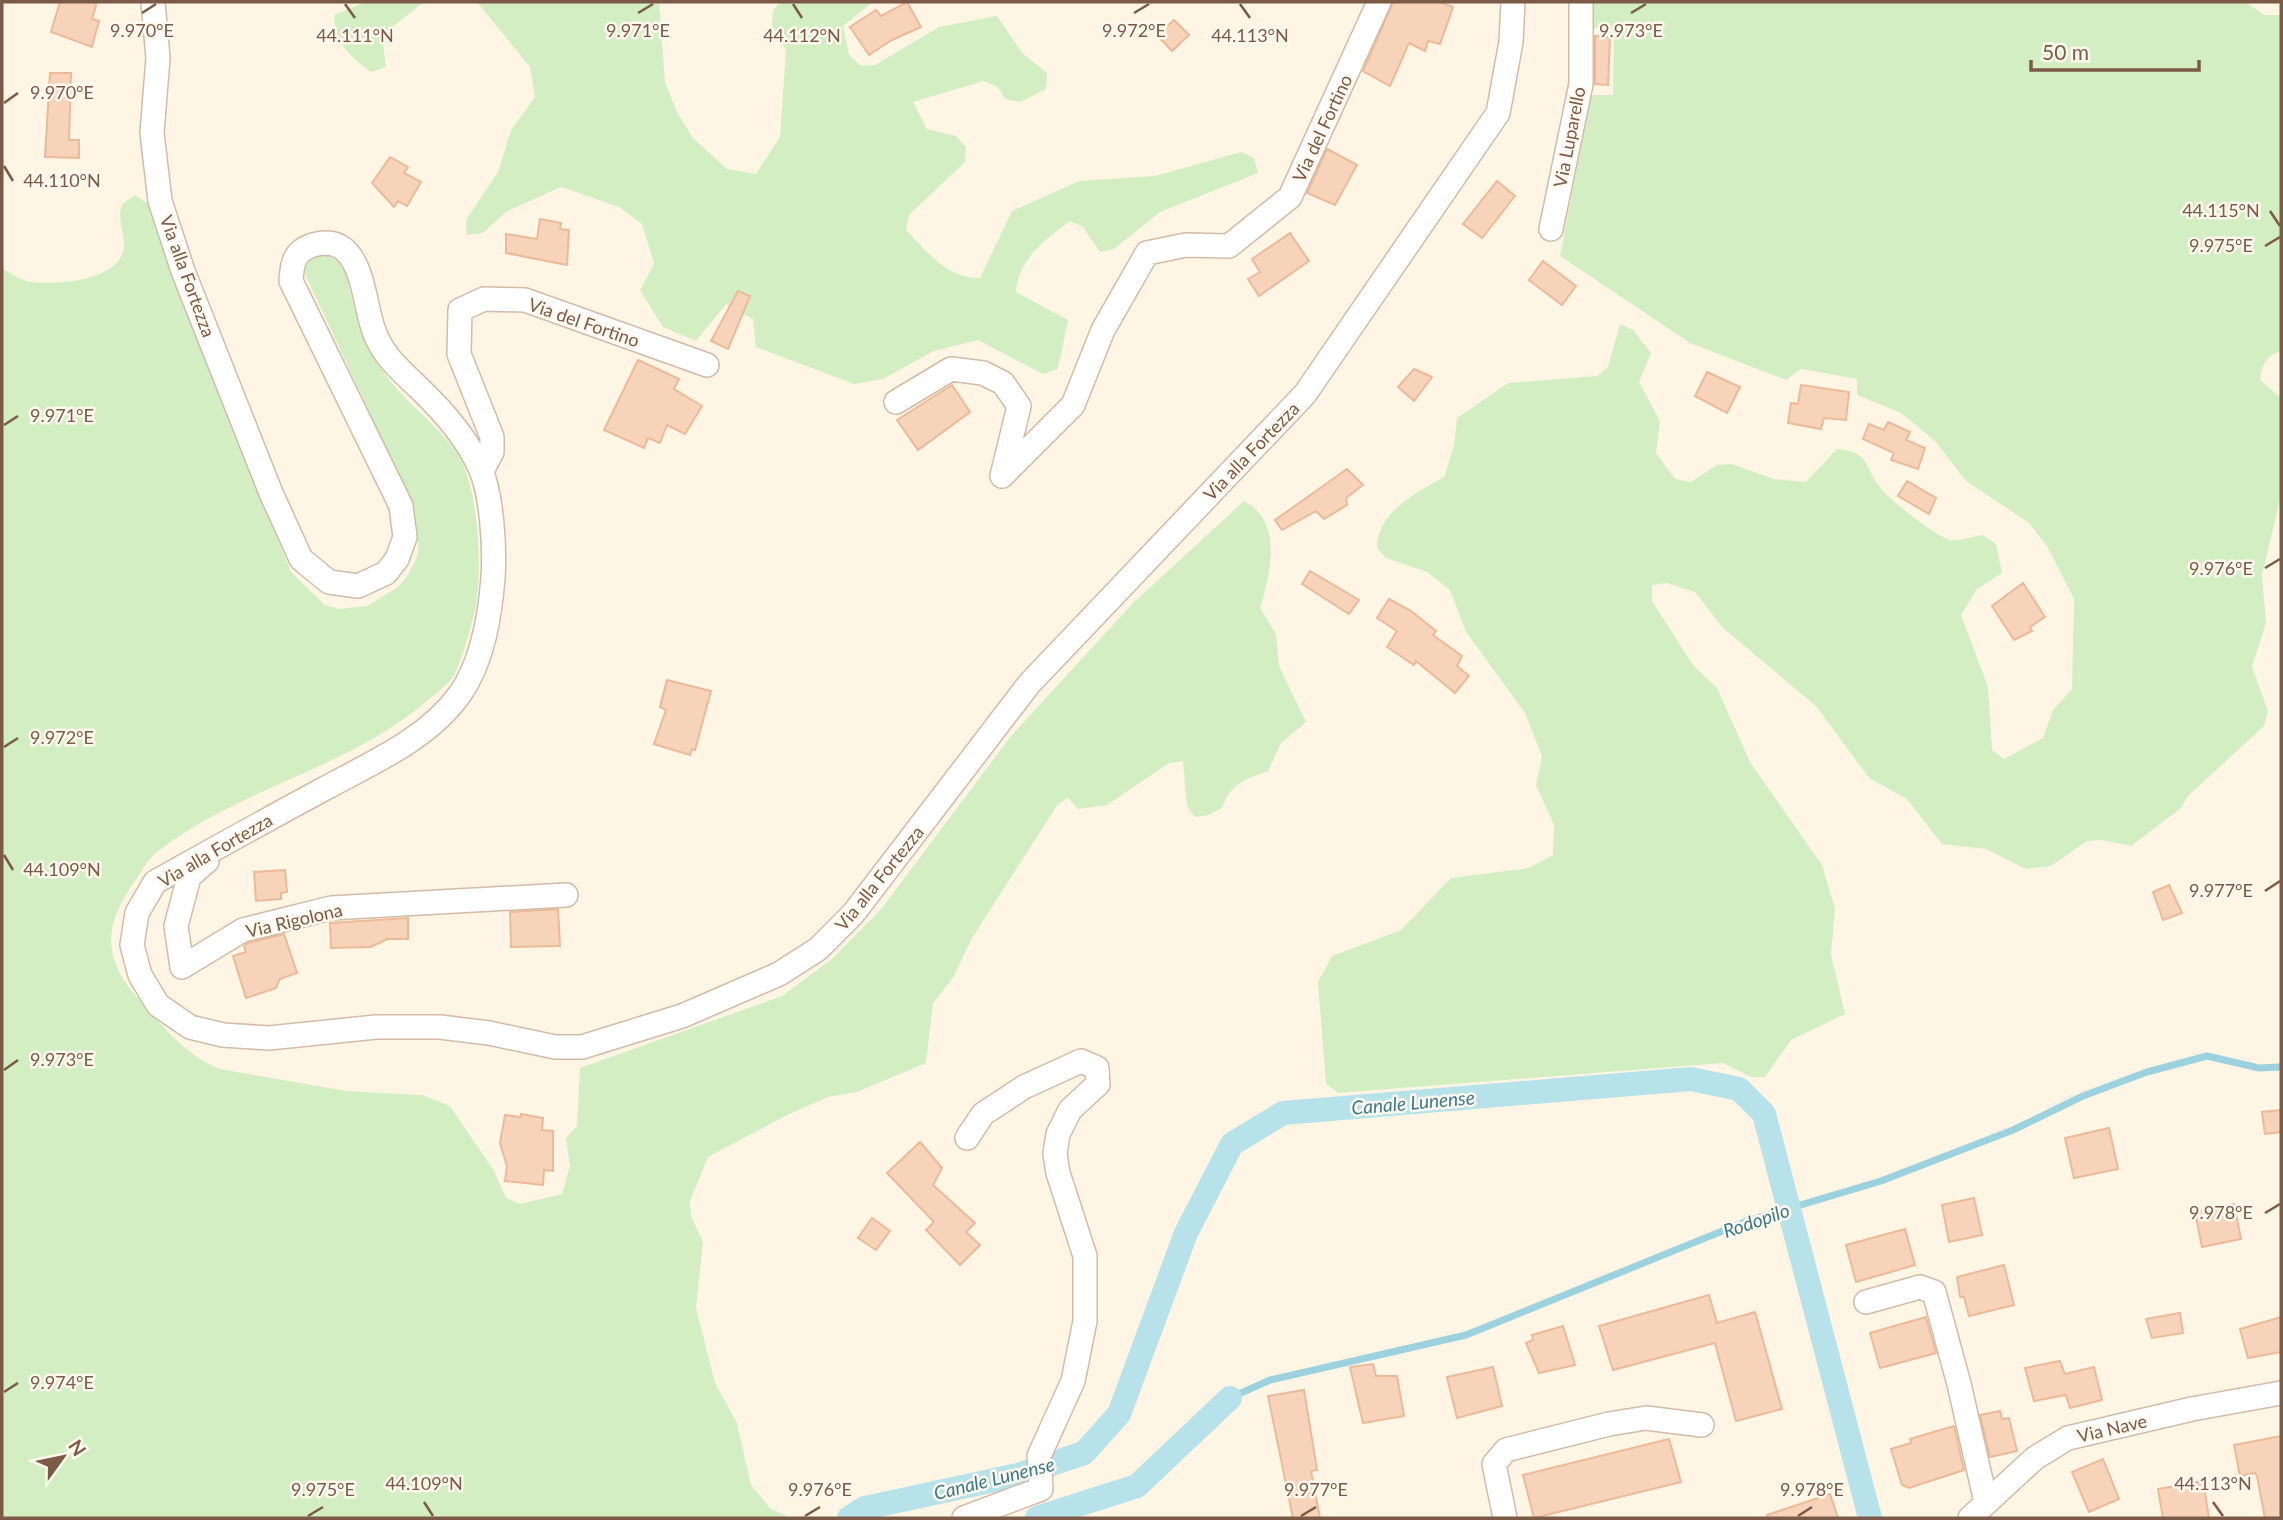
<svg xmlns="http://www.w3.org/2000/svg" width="2283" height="1520" viewBox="0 0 2283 1520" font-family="Lato,sans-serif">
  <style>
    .green { fill: #d3eec2 }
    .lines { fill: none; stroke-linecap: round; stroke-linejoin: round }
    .stream { stroke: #9cd2dd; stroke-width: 7 }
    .canal { stroke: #b7e2ea; stroke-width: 24 }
    .building { fill: #f7d3ba; stroke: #ebba99; stroke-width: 2 }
    .minor-casing { stroke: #d2bca9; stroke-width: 26 }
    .minor { stroke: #fff; stroke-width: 23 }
    .ticks { fill: none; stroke: #7b5a47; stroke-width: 2.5 }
    .labels { text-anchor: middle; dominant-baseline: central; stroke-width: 5; stroke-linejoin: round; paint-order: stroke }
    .street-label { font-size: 18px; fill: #7b5a47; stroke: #fff8ee }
    .water-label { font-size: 19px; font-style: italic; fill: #3b7b89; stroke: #fff8ee }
    .ticks-label { font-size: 18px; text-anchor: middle; fill: #7b5a47; stroke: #fff8ee; stroke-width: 5; stroke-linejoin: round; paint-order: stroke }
  </style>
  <rect width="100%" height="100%" fill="#fef5e5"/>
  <path class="green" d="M365,2H424L382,35L386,67L371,72C349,56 335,43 334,15Z
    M477,2H659L665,82L677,112L693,138L727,169L756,174L780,137L786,50L772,25L773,10L781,2H873L843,26L849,55L861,66L875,65L939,27L997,16L1023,54L1047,73L1046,89L1020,102L1005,99L998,87L984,81L913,102L927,129L956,136L966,147L965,162L909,215L906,230C927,252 948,279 980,278L1012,211L1079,181L1155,176L1241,152L1254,158L1258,173L1160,212L1114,249L1100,252L1083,227L1070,221C1046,238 1017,261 1016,292L1068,320L1058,369L1043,374L978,340L934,351L883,379L854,384L756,347L753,319L726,304L696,341L663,327L640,290L654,264L642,224L619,207L561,187L506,212L483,233L467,235L466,220L498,172L511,130L535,97L530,67Z
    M1593,2H2246L2264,15H2281V351C2266,356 2262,364 2260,380L2281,398V496L2262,575L2266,623L2252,667L2268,711L2264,726L2188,796L2180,809L2131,846L2102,840L2087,841L2051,866L2026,869L1986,849L1942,844L1907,799L1869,778L1816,706L1723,628L1695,592L1667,583L1652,585V601L1693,665L1717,688L1750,762L1822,865L1835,908L1831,954L1845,1014L1791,1040L1765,1077H1751L1723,1063L1338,1093L1326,1084L1318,982L1332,956L1401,930L1451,878L1529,868L1553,855L1554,825L1536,785L1542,756L1525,713L1466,632L1450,590L1427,572L1386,558L1377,548C1377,512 1416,493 1444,477L1454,446L1457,418L1508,383L1597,376L1608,367L1620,324L1633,330L1651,353L1639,382L1660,421L1656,453L1675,479L1691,482L1717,465L1732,464L1774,479L1806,482L1837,449C1867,451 1864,463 1878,485C1886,497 1937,538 1951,540C1961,541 1974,536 1983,535L1996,544L2002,573L1977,589L1961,615L1988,687L1992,750L2004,759L2043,738L2053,710L2072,689L2074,599L2047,546L2029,523L1966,481L1935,441L1901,413L1857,395V379L1801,369L1786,380L1690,343L1560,256L1591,95H1613L1614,28H1592Z
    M135,195L147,203L201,349L291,572L325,605L339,609L367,606L398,587L408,575L418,555V540L409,496L303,270L314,256L324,253L343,263C352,302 361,341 385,374C405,402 434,422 455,450C479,482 484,575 474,614C470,629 460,669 451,680C443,689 431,697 422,705C344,770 237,789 157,852C149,858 143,869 137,878C107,920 99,952 135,995C160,1023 184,1055 220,1069L346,1091L422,1095L450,1106L494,1171L506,1198L520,1204L562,1194L570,1166L566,1138L577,1126L580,1068L782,996L832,959L882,908L1011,736L1134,602L1244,501C1283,521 1271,573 1260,608L1276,634L1279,666L1306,722L1281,743L1268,771C1245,780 1231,783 1222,808L1209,815L1195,817L1187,806L1183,761L1169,763L1107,805L1078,809L1068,798L1058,804L972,938L953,978L933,1003L926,1063L857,1092L828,1097L787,1115L708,1157L690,1201L691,1216L703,1242L696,1308L715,1383L737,1423L751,1485L771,1509L785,1515V1518H2V269C11,273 22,281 31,282C57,285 122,281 124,246C124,230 117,220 122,204Z"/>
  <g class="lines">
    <path class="stream" d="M1230,1398L1270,1380L1466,1335L1747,1221L1881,1181L2013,1130L2083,1096L2147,1072L2207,1056L2259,1068L2281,1067"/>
    <path class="canal" d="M849,1518L865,1508L1018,1475L1084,1453L1119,1414L1186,1233L1232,1144L1283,1113L1691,1079L1739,1089L1764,1114L1870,1518
      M1037,1518L1137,1486L1230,1398"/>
  </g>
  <path class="building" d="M60,2H97L92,19L99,21L92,47L51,32Z
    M907,2L921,27L892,40L869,55L850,27L876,10L881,16Z
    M1393,2H1440L1453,7L1440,44L1428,41L1425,51L1409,43L1390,86L1363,71Z
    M1174,20L1189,35L1172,51L1157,35Z
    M1595,36L1610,37L1608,85L1595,84Z
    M50,73H71L69,140H79V158L45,157Z
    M1327,149L1357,165L1335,205L1307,193Z
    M390,157L408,167L404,173L421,182L407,206L398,201L394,207L372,183Z
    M1497,181L1515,196L1482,238L1463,224Z
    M540,219L561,223L560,229L569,230L567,265L506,253V234L537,239Z
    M1290,233L1309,261L1259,296L1248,279L1260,272L1252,259Z
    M1543,261L1576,286L1562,305L1529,280Z
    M738,291L750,296L728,349L711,341Z
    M638,360L679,379L674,389L702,406L685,434L667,425L660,443L648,438L644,448L604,430Z
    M1414,369L1432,377L1414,401L1398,387Z
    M1707,372L1740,387L1727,413L1695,396Z
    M952,385L970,412L918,450L897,420Z
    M1801,385L1849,392L1846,420L1824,418L1821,429L1788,423L1791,403L1798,404Z
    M1888,422L1910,432L1906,440L1925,448L1918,469L1891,460L1894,453L1863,439L1869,424L1884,430Z
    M1347,469L1363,485L1346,498L1347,505L1324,519L1316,511L1282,530L1275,520Z
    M1907,481L1936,498L1929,514L1898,496Z
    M1310,571L1359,600L1349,614L1302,584Z
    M2023,583L2045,617L2030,627L2032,631L2014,640L1992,606Z
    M1389,599L1411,611L1436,631L1433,635L1462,656L1457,666L1469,676L1455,693L1416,661L1414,665L1387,647L1397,631L1377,618Z
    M667,680L711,691L695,750L692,749L690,755L654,744L666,710L660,707Z
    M285,870L287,892L281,893V899L256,901L254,872Z
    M2169,885L2182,913L2163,920L2153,892Z
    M558,909L560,946L511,947L510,912Z
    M408,918V939H387L371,947L331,948L330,923Z
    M284,934L297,973L280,979L276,988L246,998L233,956L246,952L244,946L248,943Z
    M2281,1110V1132L2265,1134L2262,1112Z
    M521,1114L543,1118L542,1130L553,1131V1171L544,1170L543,1185L505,1181L507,1166L500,1143L505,1115L521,1117Z
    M2109,1128L2118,1169L2074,1178L2065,1138Z
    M920,1142L942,1168L933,1185L975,1223L966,1232L980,1245L960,1265L926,1230L934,1222L887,1173Z
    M1974,1198L1982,1235L1949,1242L1942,1205Z
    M2234,1204L2241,1239L2202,1247L2195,1212Z
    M872,1218L890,1231L876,1250L858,1238Z
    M1905,1229L1915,1265L1856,1282L1846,1245Z
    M2004,1265L2014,1305L1969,1316L1964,1297H1960L1957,1277Z
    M1709,1295L1717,1323L1755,1312L1782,1409L1736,1421L1715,1343L1613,1370L1599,1326Z
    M2180,1313L2183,1333L2152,1338L2146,1319Z
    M1926,1317L1936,1353L1880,1368L1870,1333Z
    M2281,1317V1352L2248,1358L2240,1329Z
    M1563,1326L1575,1365L1539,1373L1526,1343L1533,1340L1532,1335Z
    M2060,1361L2065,1374L2094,1367L2102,1400L2070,1408L2066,1395L2034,1401L2025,1368Z
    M1373,1364L1376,1376H1397L1404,1416L1363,1423L1350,1367Z
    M1493,1367L1502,1406L1457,1418L1447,1377Z
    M1304,1390L1317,1470L1311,1471L1320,1518H1293L1268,1396Z
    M2000,1411L2002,1419L2009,1418L2017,1451L1990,1457L1980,1415Z
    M1954,1426L1964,1470L1909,1488L1902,1485L1891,1449L1911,1443L1910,1439Z
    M2281,1436V1518H2265L2257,1476L2255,1473L2240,1476L2234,1445Z
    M1669,1439L1681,1482L1534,1518L1523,1475Z
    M2103,1459L2119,1499L2089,1512L2072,1472Z
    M2203,1481L2209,1518H2163L2158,1489Z
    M1830,1494L1838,1518H1767V1515Z"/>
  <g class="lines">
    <defs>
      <path id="minor" d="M153,2L158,58L152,133L160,201L183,271L271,493L301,559L329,582L358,586L386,573L397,559L405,537L401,506L291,281C292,263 294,251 313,245C364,231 362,300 374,331C383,356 400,370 419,388C443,411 467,438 480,468C492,494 495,548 493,578C490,616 483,661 460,694C427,740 371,763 322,790C266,820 211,851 155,882L137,913L132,945L140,975L158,1005L190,1027L223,1035L269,1038L376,1027H440L489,1033L555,1047H582L682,1016L779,974L818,949L853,914L1029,684L1305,394L1498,113L1511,42L1513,2
        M1551,229L1581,84V2
        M896,402L951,369L983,373L1003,383L1019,406L1002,476
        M482,471L492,452V437L459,354L460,310L484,299L525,300L707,365
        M1002,476L1073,405L1103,330L1147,253L1186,245L1229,246L1290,197L1379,2
        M207,861L189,877L176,926L182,967L243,930L331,908L566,895
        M1866,1302L1920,1287L1934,1292L1959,1384L1986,1502
        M964,1518L1041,1489L1039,1456L1073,1381L1085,1321V1256L1058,1173L1055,1154L1058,1134L1070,1110L1098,1084L1097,1068L1081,1061L1024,1087L983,1114L967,1138
        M1505,1518L1494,1464L1506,1450L1609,1424L1646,1418L1702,1425
        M1970,1518L2035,1458L2068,1438L2192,1409L2281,1393"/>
    </defs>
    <use href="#minor" class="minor-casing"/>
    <use href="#minor" class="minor"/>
  </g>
  <path class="ticks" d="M345,4L355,18M793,4L802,18M1240,4L1250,18M142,13L156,4M638,13L653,4M1134,13L1149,4M1631,13L1646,4M4,103L18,93M4,166L13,181M2270,211L2280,226M2265,246L2280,237M4,425L18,416M2265,568L2280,559M4,747L18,738M4,855L13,870M2265,891L2280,881M4,1070L18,1060M2265,1213L2280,1204M4,1392L18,1383M424,1502L433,1516M2213,1502L2223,1516M308,1516L323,1507M805,1516L820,1507M1301,1516L1316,1507M1798,1516L1812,1507"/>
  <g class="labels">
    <g class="street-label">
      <text transform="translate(1322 128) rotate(-65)">Via del Fortino</text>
      <text transform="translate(1569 137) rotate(-79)">Via Luparello</text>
      <text transform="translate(188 276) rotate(70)">Via alla Fortezza</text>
      <text transform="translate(584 322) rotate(19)">Via del Fortino</text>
      <text transform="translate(1251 451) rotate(-46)">Via alla Fortezza</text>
      <text transform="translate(215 850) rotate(-30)">Via alla Fortezza</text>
      <text transform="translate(879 878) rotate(-51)">Via alla Fortezza</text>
      <text transform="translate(294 920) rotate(-13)">Via Rigolona</text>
      <text transform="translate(2112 1428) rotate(-13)">Via Nave</text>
    </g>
    <g class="water-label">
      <text transform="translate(1413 1102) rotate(-5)">Canale Lunense</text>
      <text transform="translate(1756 1220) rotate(-19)">Rodopilo</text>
      <text transform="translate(994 1478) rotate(-14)">Canale Lunense</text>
    </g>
  </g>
  <g class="ticks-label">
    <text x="142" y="37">9.970°E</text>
    <text x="638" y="37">9.971°E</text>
    <text x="1134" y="37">9.972°E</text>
    <text x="1631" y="37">9.973°E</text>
    <text x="355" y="42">44.111°N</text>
    <text x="802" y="42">44.112°N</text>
    <text x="1250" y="42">44.113°N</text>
    <text x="62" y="99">9.970°E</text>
    <text x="62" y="187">44.110°N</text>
    <text x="2221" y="217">44.115°N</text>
    <text x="2221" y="252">9.975°E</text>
    <text x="62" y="422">9.971°E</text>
    <text x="2221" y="575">9.976°E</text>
    <text x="62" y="744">9.972°E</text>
    <text x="62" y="876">44.109°N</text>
    <text x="2221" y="897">9.977°E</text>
    <text x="62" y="1066">9.973°E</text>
    <text x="2221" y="1219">9.978°E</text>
    <text x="62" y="1389">9.974°E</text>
    <text x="424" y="1490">44.109°N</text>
    <text x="2213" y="1490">44.113°N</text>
    <text x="323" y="1496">9.975°E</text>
    <text x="820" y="1496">9.976°E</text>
    <text x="1316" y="1496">9.977°E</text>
    <text x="1812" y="1496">9.978°E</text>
  </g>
  <rect width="2283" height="1520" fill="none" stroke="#7b5a47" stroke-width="7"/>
  <g transform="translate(63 1457) rotate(57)" stroke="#fff8ee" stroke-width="5" paint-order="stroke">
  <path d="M0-5L12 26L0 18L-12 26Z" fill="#7b5a47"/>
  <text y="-10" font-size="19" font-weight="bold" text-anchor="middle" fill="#7b5a47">N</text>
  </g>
  <path d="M2031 60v10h168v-10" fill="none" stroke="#7b5a47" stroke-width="3.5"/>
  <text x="2042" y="60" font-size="21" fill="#7b5a47" stroke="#fff8ee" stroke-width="5" paint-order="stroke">50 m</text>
</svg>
